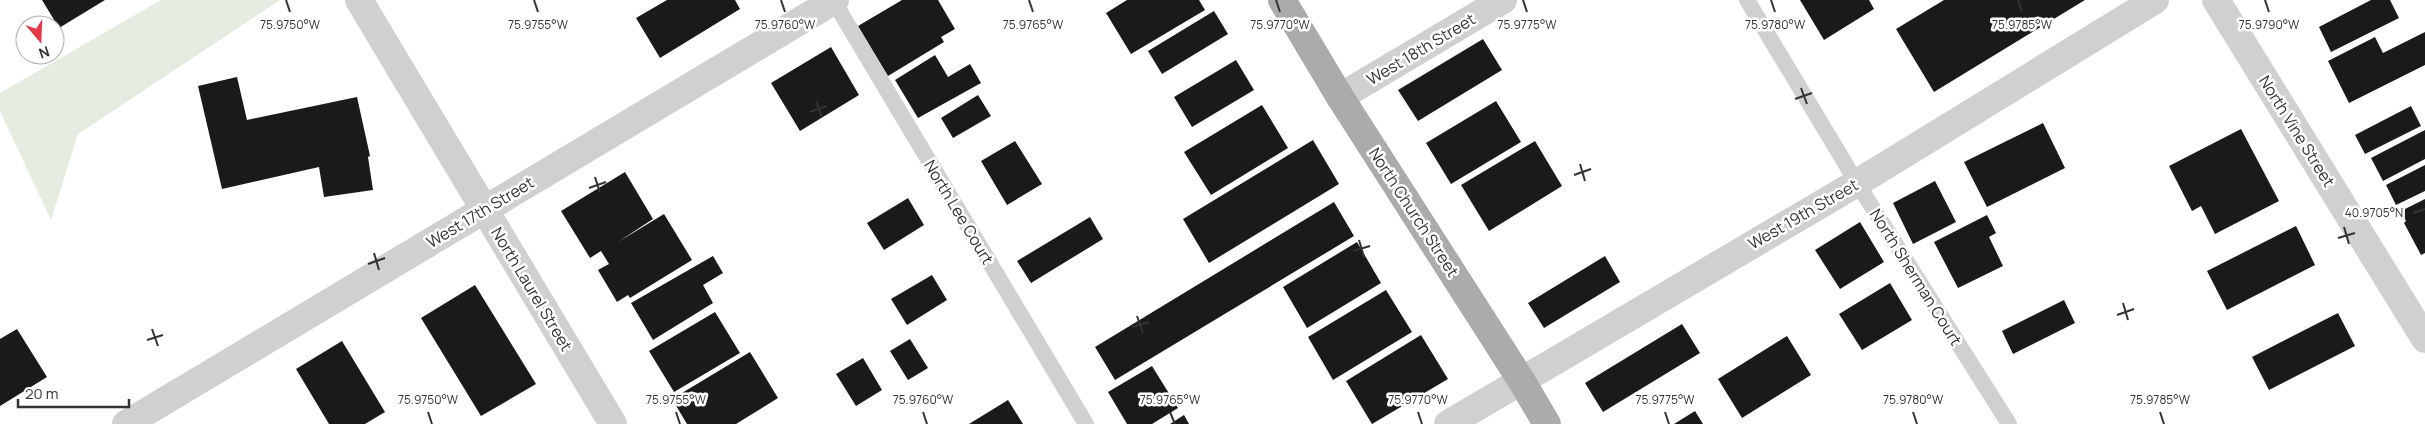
<svg xmlns="http://www.w3.org/2000/svg" width="2425" height="424" viewBox="0 0 2425 424" font-family="Manrope,sans-serif">
  <style>
    .green { fill: #e6ecdf }
    .building { fill: #1a1a1a }
    .lines { fill: none; stroke-linecap: round; stroke-linejoin: round }
    .lane { stroke: #d0d0d0; stroke-width: 16 }
    .street { stroke: #d0d0d0; stroke-width: 28 }
    .primary { stroke: #ababab; stroke-width: 28 }
    .ticks { fill: none; stroke: #333; stroke-width: 2 }
    .labels { text-anchor: middle; dominant-baseline: central; stroke-width: 5; stroke-linejoin: round; paint-order: stroke }
    .street-label { font-size: 16px; fill: #333; stroke: #fff }
    .ticks-label { font-size: 12px; text-anchor: middle; fill: #333; stroke: #fff; stroke-width: 5; stroke-linejoin: round; paint-order: stroke }
  </style>
  <rect width="100%" height="100%" fill="#fff"/>
  <path class="green" d="M161,0H280L78,134L51,220L0,111V93Z"/>
  <path class="building" d="M42,0H105L59,28Z
    M667,0H735L740,9L660,58L636,18Z
    M902,0H938L955,29L941,37L944,42L888,76L858,26Z
    M1127,0H1199L1205,10L1131,54L1106,13Z
    M1800,0H1869L1874,9L1824,40Z
    M1944,0H2085L1934,92L1896,29Z
    M2371,0H2390L2399,18L2331,52L2319,27Z
    M1214,11L1228,34L1162,74L1148,51Z
    M2425,32V65L2349,103L2328,61L2375,37L2383,53Z
    M1483,39L1502,70L1418,121L1398,90Z
    M831,47L859,95L800,131L771,83Z
    M935,55L948,77L970,64L981,83L918,118L895,80Z
    M1236,60L1254,90L1192,127L1174,97Z
    M237,77L247,120L357,97L370,156L368,157L373,190L324,197L319,167L222,189L198,86Z
    M978,95L991,116L953,138L941,118Z
    M1496,101L1521,142L1451,184L1426,143Z
    M1262,105L1288,148L1211,195L1184,152Z
    M2411,106L2421,126L2365,154L2355,135Z
    M2043,123L2065,168L1987,207L1964,162Z
    M2241,129L2279,201L2215,234L2201,206L2192,211L2169,166Z
    M2425,130V159L2383,181L2371,158Z
    M1313,140L1339,184L1209,263L1183,219Z
    M1015,141L1042,184L1007,205L981,161Z
    M1535,141L1562,186L1489,231L1461,185Z
    M2425,165V191L2396,205L2386,185Z
    M625,172L653,219L618,242L664,214L692,260L630,298L628,295L617,302L598,270L609,264L601,251L590,258L561,211Z
    M1935,181L1956,222L1913,244L1893,203Z
    M908,198L924,225L884,250L867,223Z
    M2425,199V253L2421,255L2404,223L2406,221L2401,211Z
    M1334,202L1354,236L1115,380L1095,347Z
    M1987,215L1996,233L1989,237L2003,266L1958,288L1934,242Z
    M1090,217L1103,239L1031,283L1017,261Z
    M1860,222L1884,262L1840,289L1815,250Z
    M2296,226L2315,265L2227,310L2207,271Z
    M1357,242L1381,283L1307,328L1283,287Z
    M713,256L723,273L703,285L713,303L653,340L631,303Z
    M1605,256L1620,282L1544,328L1528,303Z
    M932,275L947,300L907,325L891,299Z
    M1890,283L1912,320L1862,350L1839,314Z
    M475,285L536,384L481,416L421,318Z
    M1386,290L1412,332L1333,380L1308,337Z
    M2064,300L2075,323L2013,354L2002,331Z
    M715,312L740,353L674,392L649,351Z
    M2338,313L2355,346L2269,390L2252,357Z
    M1682,324L1700,353L1603,412L1585,383Z
    M17,329L47,377L0,406V339Z
    M1421,335L1448,379L1372,424L1346,381Z
    M1787,336L1811,375L1742,418L1718,379Z
    M910,339L928,368L908,380L890,351Z
    M342,341L385,412L365,424H329L296,369Z
    M750,352L778,398L736,424H687L672,399Z
    M863,358L882,390L856,406L836,374Z
    M1152,366L1178,408L1152,424H1127L1108,392Z
    M1008,400L1023,424H969Z
    M1695,411L1703,424H1674Z
    M1184,415L1189,424H1170Z"/>
  <g class="lines">
    <path class="lane" d="M833,0L1086,424
      M1747,0L1857,183L2009,424"/>
    <path class="street" d="M359,0L613,424
      M2216,0L2425,339
      M1340,97L1503,0
      M126,424L835,0
      M1448,424L1857,183L2155,0"/>
    <path class="primary" d="M1282,0L1340,97L1521,380L1547,424"/>
  </g>
  <path class="ticks" d="M286,0L290,12M534,0L538,12M781,0L785,12M1029,0L1033,12M1276,0L1280,12M1523,0L1527,12M1771,0L1775,12M2018,0L2022,12M2265,0L2269,12M1801,88L1807,104M1795,99L1812,93M816,101L822,117M810,112L827,106M1580,164L1585,181M1574,175L1591,169M595,177L600,193M589,188L606,182M2413,213L2425,209M2344,227L2349,244M2338,238L2355,233M1359,240L1364,257M1353,251L1370,246M374,253L379,270M368,264L385,258M2123,303L2128,320M2117,315L2134,309M1137,316L1143,333M1132,327L1149,322M152,329L158,346M147,340L163,335M428,412L432,424M676,412L680,424M923,412L927,424M1170,412L1175,424M1418,412L1422,424M1665,412L1669,424M1913,412L1917,424M2160,412L2164,424"/>
  <g class="labels">
    <g class="street-label">
      <text transform="translate(1421 49) rotate(-31)">West 18th Street</text>
      <text transform="translate(2297 131) rotate(58)">North Vine Street</text>
      <text transform="translate(480 212) rotate(-31)">West 17th Street</text>
      <text transform="translate(959 212) rotate(59)">North Lee Court</text>
      <text transform="translate(1414 212) rotate(57)">North Church Street</text>
      <text transform="translate(1803 214) rotate(-30)">West 19th Street</text>
      <text transform="translate(1916 277) rotate(58)">North Sherman Court</text>
      <text transform="translate(532 289) rotate(59)">North Laurel Street</text>
    </g>
  </g>
  <g class="ticks-label">
    <text x="538" y="29">75.9755°W</text>
    <text x="1527" y="29">75.9775°W</text>
    <text x="1775" y="29">75.9780°W</text>
    <text x="2022" y="29">75.9785°W</text>
    <text x="290" y="29">75.9750°W</text>
    <text x="785" y="29">75.9760°W</text>
    <text x="1033" y="29">75.9765°W</text>
    <text x="1280" y="29">75.9770°W</text>
    <text x="2269" y="29">75.9790°W</text>
    <text x="2374" y="217">40.9705°N</text>
    <text x="428" y="404">75.9750°W</text>
    <text x="676" y="404">75.9755°W</text>
    <text x="923" y="404">75.9760°W</text>
    <text x="1170" y="404">75.9765°W</text>
    <text x="1418" y="404">75.9770°W</text>
    <text x="1665" y="404">75.9775°W</text>
    <text x="1913" y="404">75.9780°W</text>
    <text x="2160" y="404">75.9785°W</text>
  </g>
  <g transform="translate(40 40) rotate(161)"><circle r="24" fill="#ffffff" stroke="#adadad"/>
  <path d="M0-4L9 19L0 12L-9 19Z" fill="#e63946"/>
  <text y="-8" font-size="14" font-weight="bold" text-anchor="middle" fill="#333333">N</text>
  </g>
  <path d="M18 399v8h111v-8" fill="none" stroke="#333333" stroke-width="2.5"/>
  <text x="25" y="399" font-size="15" fill="#333333" stroke="#ffffff" stroke-width="4" paint-order="stroke">20 m</text>
</svg>
